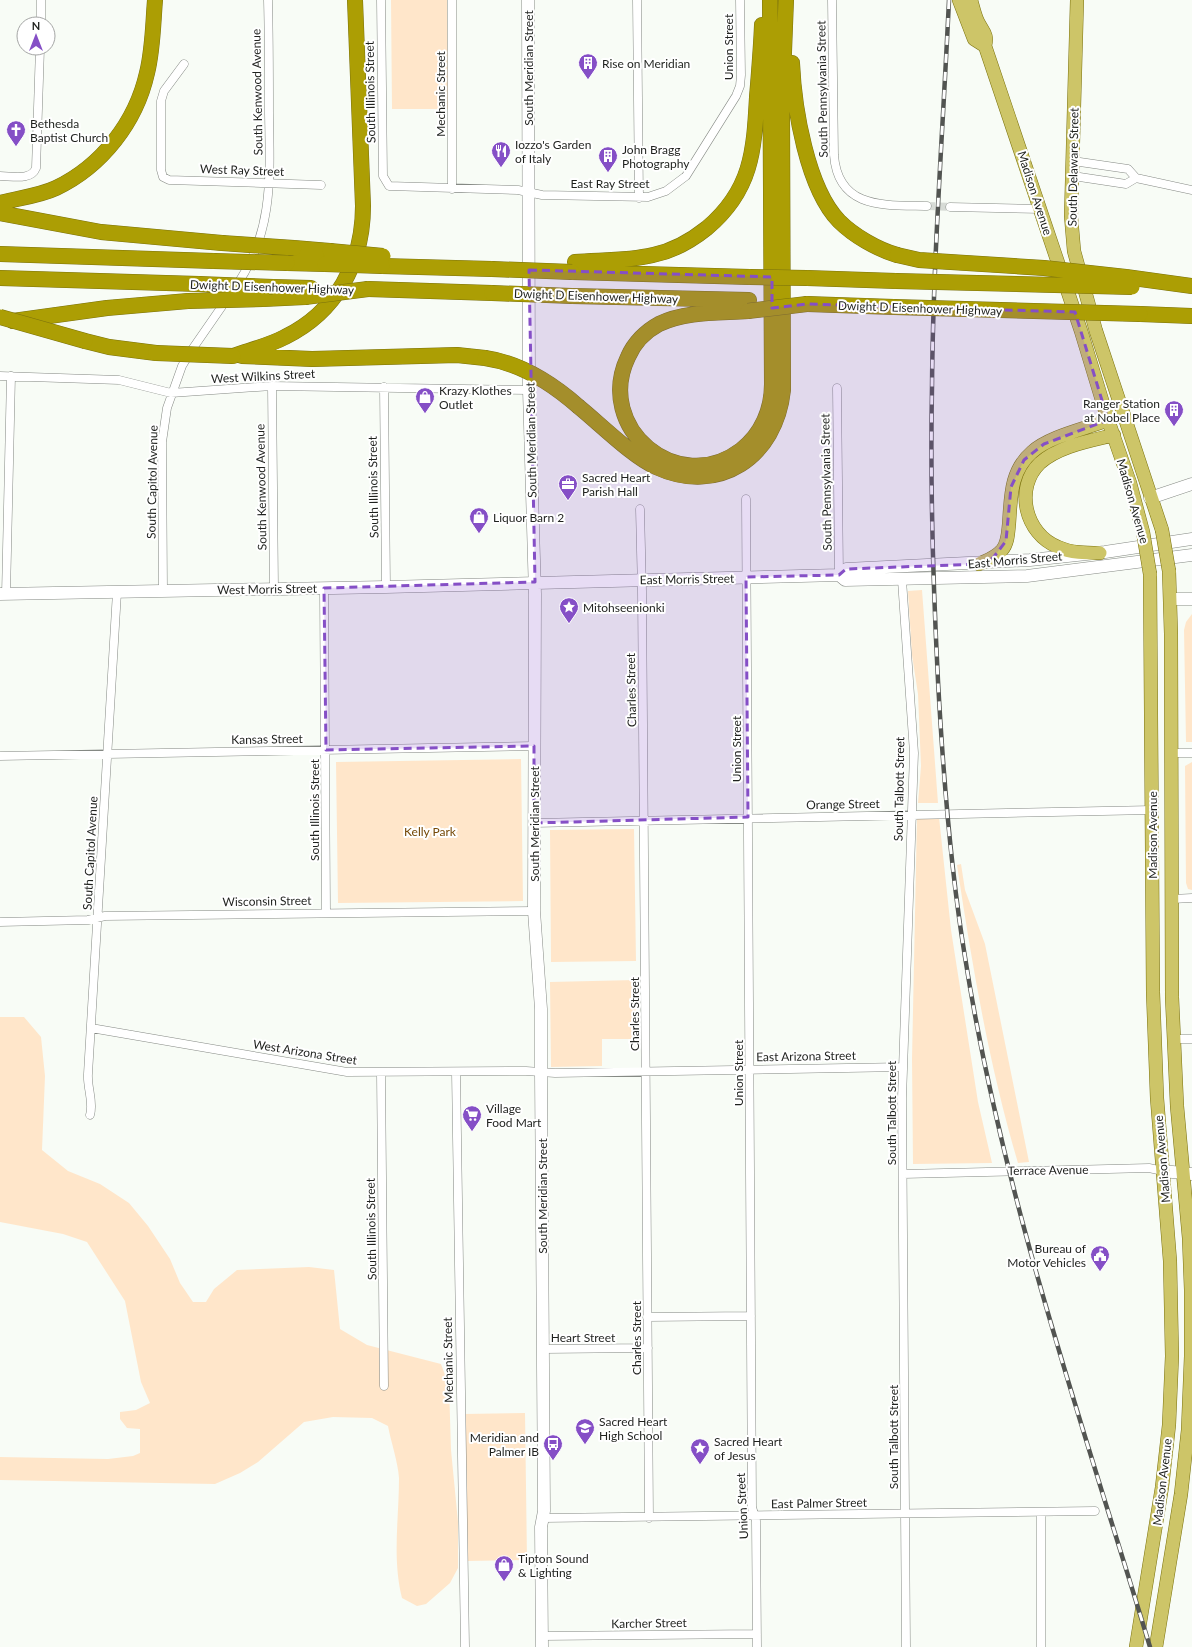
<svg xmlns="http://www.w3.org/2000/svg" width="1192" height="1647" viewBox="0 0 1192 1647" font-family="Lato,sans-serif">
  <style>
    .green { fill: #ffe6ca }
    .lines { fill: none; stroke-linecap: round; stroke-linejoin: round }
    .street-tunnel { stroke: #d7dbd6; stroke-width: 8; stroke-dasharray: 8 4; stroke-linecap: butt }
    .street-casing { stroke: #858984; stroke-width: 9 }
    .secondary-casing { stroke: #858984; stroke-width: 13 }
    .primary-casing { stroke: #7b720d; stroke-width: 14 }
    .highway-casing { stroke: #7b720d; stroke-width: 16 }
    .street { stroke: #fff; stroke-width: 8 }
    .secondary { stroke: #fff; stroke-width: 12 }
    .primary { stroke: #cdc568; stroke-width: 13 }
    .highway { stroke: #ac9e04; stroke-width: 15 }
    .rail-casing { stroke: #525451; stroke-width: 4.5 }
    .rail { stroke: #fff; stroke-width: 3; stroke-dasharray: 9; stroke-linecap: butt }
    .primary-bridge-casing { stroke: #7b720d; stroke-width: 14; stroke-linecap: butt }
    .highway-bridge-casing { stroke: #7b720d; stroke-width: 16; stroke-linecap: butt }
    .primary-bridge { stroke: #cdc568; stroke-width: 13 }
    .highway-bridge { stroke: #ac9e04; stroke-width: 15 }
    .marked { fill: #854fc6; fill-opacity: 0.2; stroke: #854fc6; stroke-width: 3; stroke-dasharray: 8 5; stroke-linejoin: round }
    .labels { text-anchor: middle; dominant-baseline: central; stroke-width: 4; stroke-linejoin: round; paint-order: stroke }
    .street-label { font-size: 12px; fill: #1f211e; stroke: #fff }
    .poi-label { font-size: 12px; fill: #1f211e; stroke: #fff; text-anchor: start }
    .park-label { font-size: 12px; fill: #754907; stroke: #fff }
  </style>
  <rect width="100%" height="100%" fill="#f8fcf6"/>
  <path class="green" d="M391,0H447L448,109H392Z
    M922,590L938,803H918L921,766L918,694L912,655L908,591Z
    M1192,614V742H1186L1184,630L1186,622Z
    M521,759L523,901L338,903L336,762Z
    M1192,762V890L1188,889L1186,883L1185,766Z
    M939,817L951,930L978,1102L992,1163L913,1164L912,1059L917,818Z
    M634,829L636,961L551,962L550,830Z
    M961,864L965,890L985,944L1029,1162L1018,1163C989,1065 972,965 957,865Z
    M635,980L636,1039H602V1066L551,1067L550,982Z
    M0,1017H24L41,1037L45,1076L42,1150L68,1171L100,1184L129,1203L148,1226L170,1259L180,1283L193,1302H206L214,1289L237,1270L309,1267L334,1270L340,1329L367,1345L441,1364L449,1386L451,1450L458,1522V1568L450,1583L426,1604L417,1606L402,1598C392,1558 399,1519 399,1478C398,1462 391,1442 388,1426L372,1418L333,1417L304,1422L258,1462L240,1473L215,1484L0,1480V1457L108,1459L133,1456L140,1453V1429L127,1428L120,1419V1412L136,1410L150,1403L141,1382L125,1301L87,1242L63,1234L0,1222Z
    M525,1413L527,1560L466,1561L464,1414Z"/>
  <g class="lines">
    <path class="street-tunnel" d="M927,206L950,207"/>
    <defs>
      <path id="street" d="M381,0L383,176L389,186L518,190L542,195L648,197L666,191L686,176L736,96L740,86L741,75L740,0
        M452,0V189
        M637,0L639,198
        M832,0L834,155C838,210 886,205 927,206
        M41,24V0
        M184,64L164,91L161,101V170L163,177L169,180L321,185
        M1073,161L1128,169L1136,178
        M0,176C12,176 31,181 36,168L40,48
        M1073,176L1126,184L1136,178
        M1136,178L1192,190
        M950,207L1041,209
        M236,286C274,232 270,176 269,113C269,75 269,38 268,0
        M0,376L119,380L171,393L272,386L529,390
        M272,386L274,589
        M384,387L386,587
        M837,388L839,575
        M746,499L752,1507L756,1521L757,1647
        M640,509L642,591L649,1518
        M902,580L914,753L902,1098L906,1647
        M324,588L326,912
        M163,591L162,442L167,408L182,366L191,351L227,299
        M6,594L11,376
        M1171,753H1192
        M0,756L534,746
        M534,823L1152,810
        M1172,899L1192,898
        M0,922L88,920L105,916L534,911
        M91,1028L347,1072L526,1071L555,1073L903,1067
        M1173,1039H1192
        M456,1072L465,1647
        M381,1073L384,1386
        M90,1115C94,1102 87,1088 88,1074L117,592
        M903,1174L1149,1168L1163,1171
        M647,1317L751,1316
        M543,1349L648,1348
        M1041,1512V1647
        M543,1518L1095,1511
        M541,1636L757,1634"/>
      <path id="secondary" d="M528,0L529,390L535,594L534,911L541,1009V1072L544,1511L541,1527L542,1647
        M1150,498L1192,484
        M839,575L845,580L1027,576L1192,555
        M0,594L386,587L839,575L846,569L1030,560L1105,552L1192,539
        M1171,599H1192
        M1163,1171L1192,1174"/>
      <path id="primary" d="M959,0L974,39L985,46
        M971,0C973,7 975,16 978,22C983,32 988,34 985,46L1081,331L1108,420L1130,483L1143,532
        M1077,0L1071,216L1074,251L1096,331L1162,530
        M1100,553C1086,553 1071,553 1058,547C1025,534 1014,488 1040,463C1059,446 1090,441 1114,435
        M979,564C987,560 995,558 1002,550C1008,543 1008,533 1009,524C1011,497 1010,471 1032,452C1050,436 1085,429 1108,420
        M1136,1647L1162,1487L1169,1425L1172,1356L1170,1261L1157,1098L1153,992L1150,574
        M1156,1647L1181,1494L1188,1430L1191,1356V1290L1189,1238L1177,1106L1172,997L1171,634L1169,571"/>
      <path id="highway" d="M792,63C794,108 807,188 839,221C854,236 877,249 897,255
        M0,203C18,198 39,196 56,188C102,166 136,122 147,73C153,49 153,24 155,0
        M0,213L101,232L222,243
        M294,248L330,251
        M0,254L214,261
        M575,262C601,260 628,261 653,255C673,251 692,240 707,228C752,190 754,151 757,97C759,73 761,49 762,25
        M287,263L325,264
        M382,266L492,269
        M572,272L750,277
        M1126,277L1192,286
        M0,278L199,284
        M807,278L896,281
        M273,287L311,288
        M368,289L492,293
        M572,296L749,300
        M263,299L305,297
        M807,304L894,307
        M748,311C719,313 686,311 659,324C646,331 634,343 628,357C594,428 678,498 741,450C762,434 772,409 772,384L770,0
        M1140,314L1192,316
        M13,321L107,308L188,301
        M85,341L109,347L156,353
        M233,356C250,350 268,346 285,337C336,312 363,263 363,206L355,0
        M242,356L312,359L457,355L485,358
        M579,407C600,424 633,457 656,467C719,496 776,457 783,390L782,104L786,0"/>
    </defs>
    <use href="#street" class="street-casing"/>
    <use href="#secondary" class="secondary-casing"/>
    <use href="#primary" class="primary-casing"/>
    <use href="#highway" class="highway-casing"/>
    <use href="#street" class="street"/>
    <use href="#secondary" class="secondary"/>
    <use href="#primary" class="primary"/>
    <use href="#highway" class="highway"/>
    <defs>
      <path id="rail" d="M949,0C943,129 933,258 932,387C930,485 933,583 938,681C943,773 950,866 965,957C1002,1193 1081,1419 1150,1647"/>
    </defs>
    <use href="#rail" class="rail-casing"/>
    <use href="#rail" class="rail"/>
    <defs>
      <path id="primary-bridge" d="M1162,530L1169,571
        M1143,532L1150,574"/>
      <path id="highway-bridge" d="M222,243L294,248
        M330,251L383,256
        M897,255L919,260L1044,268L1126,277
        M214,261L287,263
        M325,264L382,266
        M492,269L572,272
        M750,277L807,278
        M896,281L1132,287
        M199,284L273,287
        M492,293L572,296
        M305,297L368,289
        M188,301L263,299
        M894,307L1140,314
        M748,311L807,304
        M0,317L85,341
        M156,353L233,356
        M485,358C520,363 553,384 579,407"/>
    </defs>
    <use href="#primary-bridge" class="primary-bridge-casing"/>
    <use href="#highway-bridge" class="highway-bridge-casing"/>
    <use href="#primary-bridge" class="primary-bridge"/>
    <use href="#highway-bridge" class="highway-bridge"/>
  </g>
  <path class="marked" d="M529,270L772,277V308L807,304L1075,312L1108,420L1044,444L1024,460L1011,487L1006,541L993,558L979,564L846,569L839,575L746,577L748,817L534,823V746L326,750L324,588L535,582Z"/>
  <defs>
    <symbol id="building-pin" viewBox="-11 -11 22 30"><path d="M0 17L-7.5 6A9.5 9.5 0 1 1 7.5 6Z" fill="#854fc6" stroke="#fff"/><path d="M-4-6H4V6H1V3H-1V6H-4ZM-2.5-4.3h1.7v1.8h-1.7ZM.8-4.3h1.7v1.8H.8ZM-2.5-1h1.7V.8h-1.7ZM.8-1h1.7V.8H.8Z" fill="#fff"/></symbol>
    <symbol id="church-pin" viewBox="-11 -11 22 30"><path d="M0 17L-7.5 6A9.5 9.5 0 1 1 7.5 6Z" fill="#854fc6" stroke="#fff"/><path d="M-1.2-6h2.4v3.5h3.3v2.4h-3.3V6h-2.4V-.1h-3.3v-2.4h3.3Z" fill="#fff"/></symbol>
    <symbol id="restaurant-pin" viewBox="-11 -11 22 30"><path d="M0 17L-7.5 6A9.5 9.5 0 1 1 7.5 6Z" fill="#854fc6" stroke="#fff"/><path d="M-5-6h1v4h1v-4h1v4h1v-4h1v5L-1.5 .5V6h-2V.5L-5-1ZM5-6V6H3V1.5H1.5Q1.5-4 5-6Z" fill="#fff"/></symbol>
    <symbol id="shop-pin" viewBox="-11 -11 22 30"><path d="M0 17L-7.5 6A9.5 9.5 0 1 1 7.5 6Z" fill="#854fc6" stroke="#fff"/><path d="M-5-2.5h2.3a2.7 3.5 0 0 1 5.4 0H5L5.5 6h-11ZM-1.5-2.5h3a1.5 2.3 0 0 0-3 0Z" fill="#fff"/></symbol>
    <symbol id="office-pin" viewBox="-11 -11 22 30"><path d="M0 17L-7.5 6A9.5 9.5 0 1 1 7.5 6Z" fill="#854fc6" stroke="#fff"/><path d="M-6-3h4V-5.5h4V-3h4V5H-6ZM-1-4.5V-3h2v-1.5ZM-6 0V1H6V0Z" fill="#fff"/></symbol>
    <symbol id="sight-pin" viewBox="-11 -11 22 30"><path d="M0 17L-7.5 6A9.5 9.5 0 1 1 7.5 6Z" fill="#854fc6" stroke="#fff"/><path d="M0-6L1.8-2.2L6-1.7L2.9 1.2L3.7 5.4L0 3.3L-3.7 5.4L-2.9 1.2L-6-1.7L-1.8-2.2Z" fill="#fff"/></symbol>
    <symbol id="supermarket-pin" viewBox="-11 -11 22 30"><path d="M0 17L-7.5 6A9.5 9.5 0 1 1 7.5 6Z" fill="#854fc6" stroke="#fff"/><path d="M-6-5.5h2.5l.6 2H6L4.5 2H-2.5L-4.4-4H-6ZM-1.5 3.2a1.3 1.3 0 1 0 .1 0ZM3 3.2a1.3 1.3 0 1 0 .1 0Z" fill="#fff"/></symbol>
    <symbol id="civic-pin" viewBox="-11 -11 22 30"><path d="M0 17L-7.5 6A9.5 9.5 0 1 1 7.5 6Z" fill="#854fc6" stroke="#fff"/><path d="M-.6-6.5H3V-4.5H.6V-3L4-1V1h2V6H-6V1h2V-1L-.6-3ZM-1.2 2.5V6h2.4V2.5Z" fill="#fff"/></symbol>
    <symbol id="school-pin" viewBox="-11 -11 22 30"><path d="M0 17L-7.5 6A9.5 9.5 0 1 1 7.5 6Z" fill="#854fc6" stroke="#fff"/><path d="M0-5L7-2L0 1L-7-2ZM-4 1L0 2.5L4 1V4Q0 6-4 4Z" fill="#fff"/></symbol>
    <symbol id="bus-pin" viewBox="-11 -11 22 30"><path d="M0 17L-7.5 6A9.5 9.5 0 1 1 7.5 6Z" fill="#854fc6" stroke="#fff"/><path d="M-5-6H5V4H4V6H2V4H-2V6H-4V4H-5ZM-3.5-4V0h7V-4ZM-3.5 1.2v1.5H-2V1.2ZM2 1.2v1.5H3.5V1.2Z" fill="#fff"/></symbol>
  </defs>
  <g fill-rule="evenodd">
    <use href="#building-pin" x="577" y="52" width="22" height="30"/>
    <use href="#church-pin" x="5" y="119" width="22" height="30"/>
    <use href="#restaurant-pin" x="490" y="140" width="22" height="30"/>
    <use href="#building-pin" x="597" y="145" width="22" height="30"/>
    <use href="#shop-pin" x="414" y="386" width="22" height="30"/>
    <use href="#building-pin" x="1163" y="399" width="22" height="30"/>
    <use href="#office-pin" x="557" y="473" width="22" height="30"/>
    <use href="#shop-pin" x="468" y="506" width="22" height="30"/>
    <use href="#sight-pin" x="558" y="596" width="22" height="30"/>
    <use href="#supermarket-pin" x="461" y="1104" width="22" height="30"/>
    <use href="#civic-pin" x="1089" y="1244" width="22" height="30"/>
    <use href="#school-pin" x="574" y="1417" width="22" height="30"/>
    <use href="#bus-pin" x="542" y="1433" width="22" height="30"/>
    <use href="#sight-pin" x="689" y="1437" width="22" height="30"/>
    <use href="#shop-pin" x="493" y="1554" width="22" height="30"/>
  </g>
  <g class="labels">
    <g class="street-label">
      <text transform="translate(728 47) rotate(-90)">Union Street</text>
      <text transform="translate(528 68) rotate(-90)">South Meridian Street</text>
      <text transform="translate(822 89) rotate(-91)">South Pennsylvania Street</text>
      <text transform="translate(257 92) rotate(-91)">South Kenwood Avenue</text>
      <text transform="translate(370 92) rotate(-91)">South Illinois Street</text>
      <text transform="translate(440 94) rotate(-90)">Mechanic Street</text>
      <text transform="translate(1073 167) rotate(-89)">South Delaware Street</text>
      <text transform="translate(242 170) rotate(2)">West Ray Street</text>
      <text x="610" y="183">East Ray Street</text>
      <text transform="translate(1035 193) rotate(72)">Madison Avenue</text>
      <text transform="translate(272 287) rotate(2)">Dwight D Eisenhower Highway</text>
      <text transform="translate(596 296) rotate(2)">Dwight D Eisenhower Highway</text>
      <text transform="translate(920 308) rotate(2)">Dwight D Eisenhower Highway</text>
      <text transform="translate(263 376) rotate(-3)">West Wilkins Street</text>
      <text transform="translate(531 440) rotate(-91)">South Meridian Street</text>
      <text transform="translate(152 482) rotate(-89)">South Capitol Avenue</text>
      <text transform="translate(826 482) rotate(-91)">South Pennsylvania Street</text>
      <text transform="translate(261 487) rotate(-91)">South Kenwood Avenue</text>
      <text transform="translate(373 487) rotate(-91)">South Illinois Street</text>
      <text transform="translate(1133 501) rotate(74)">Madison Avenue</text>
      <text transform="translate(1015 560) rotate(-5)">East Morris Street</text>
      <text transform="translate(687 579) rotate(-1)">East Morris Street</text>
      <text transform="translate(267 589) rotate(-1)">West Morris Street</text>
      <text transform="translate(631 690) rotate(-91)">Charles Street</text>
      <text transform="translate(267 739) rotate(-1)">Kansas Street</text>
      <text transform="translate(736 749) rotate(-90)">Union Street</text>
      <text transform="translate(899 789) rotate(-89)">South Talbott Street</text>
      <text transform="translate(843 804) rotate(-1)">Orange Street</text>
      <text transform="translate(314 810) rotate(-90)">South Illinois Street</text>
      <text transform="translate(534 824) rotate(-90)">South Meridian Street</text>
      <text transform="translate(1152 835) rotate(-90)">Madison Avenue</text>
      <text transform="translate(90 853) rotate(-87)">South Capitol Avenue</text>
      <text transform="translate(267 901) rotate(-1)">Wisconsin Street</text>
      <text transform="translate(634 1014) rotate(-90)">Charles Street</text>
      <text transform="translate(305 1052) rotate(9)">West Arizona Street</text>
      <text transform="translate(806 1056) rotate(-1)">East Arizona Street</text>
      <text transform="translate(738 1073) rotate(-90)">Union Street</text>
      <text transform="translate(891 1113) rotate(-90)">South Talbott Street</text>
      <text transform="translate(1162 1159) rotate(-95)">Madison Avenue</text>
      <text transform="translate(1048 1170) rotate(-1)">Terrace Avenue</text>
      <text transform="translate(542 1196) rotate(-90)">South Meridian Street</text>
      <text transform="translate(371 1229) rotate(-91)">South Illinois Street</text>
      <text x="583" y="1337">Heart Street</text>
      <text transform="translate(636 1338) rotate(-90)">Charles Street</text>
      <text transform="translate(448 1360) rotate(-91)">Mechanic Street</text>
      <text transform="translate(893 1437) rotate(-90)">South Talbott Street</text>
      <text transform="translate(1162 1482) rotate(-83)">Madison Avenue</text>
      <text transform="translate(819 1503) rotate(-1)">East Palmer Street</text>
      <text transform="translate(742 1506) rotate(-93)">Union Street</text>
      <text transform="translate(649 1623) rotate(-1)">Karcher Street</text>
    </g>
    <g class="poi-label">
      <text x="602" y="63">Rise on Meridian</text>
      <text x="30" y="123">Bethesda<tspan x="30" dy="14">Baptist Church</tspan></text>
      <text x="515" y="144">Iozzo's Garden<tspan x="515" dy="14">of Italy</tspan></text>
      <text x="622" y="149">John Bragg<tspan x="622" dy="14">Photography</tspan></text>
      <text x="439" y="390">Krazy Klothes<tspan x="439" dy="14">Outlet</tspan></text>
      <text x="1160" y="403" text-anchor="end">Ranger Station<tspan x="1160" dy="14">at Nobel Place</tspan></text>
      <text x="582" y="477">Sacred Heart<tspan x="582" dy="14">Parish Hall</tspan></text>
      <text x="493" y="517">Liquor Barn 2</text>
      <text x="583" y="607">Mitohseenionki</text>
      <text x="486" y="1108">Village<tspan x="486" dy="14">Food Mart</tspan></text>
      <text x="1086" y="1248" text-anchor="end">Bureau of<tspan x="1086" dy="14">Motor Vehicles</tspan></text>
      <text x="599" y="1421">Sacred Heart<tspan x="599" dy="14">High School</tspan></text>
      <text x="539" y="1437" text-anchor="end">Meridian and<tspan x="539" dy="14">Palmer IB</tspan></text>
      <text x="714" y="1441">Sacred Heart<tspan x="714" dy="14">of Jesus</tspan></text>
      <text x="518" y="1558">Tipton Sound<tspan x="518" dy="14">&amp; Lighting</tspan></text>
    </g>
    <g class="park-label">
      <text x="430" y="831">Kelly Park</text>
    </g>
  </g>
  <g transform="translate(36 36)"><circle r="19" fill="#ffffff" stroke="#a5a6a5"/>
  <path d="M0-3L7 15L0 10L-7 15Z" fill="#854fc6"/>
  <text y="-6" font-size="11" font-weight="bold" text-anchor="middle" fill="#1f211e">N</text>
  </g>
</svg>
